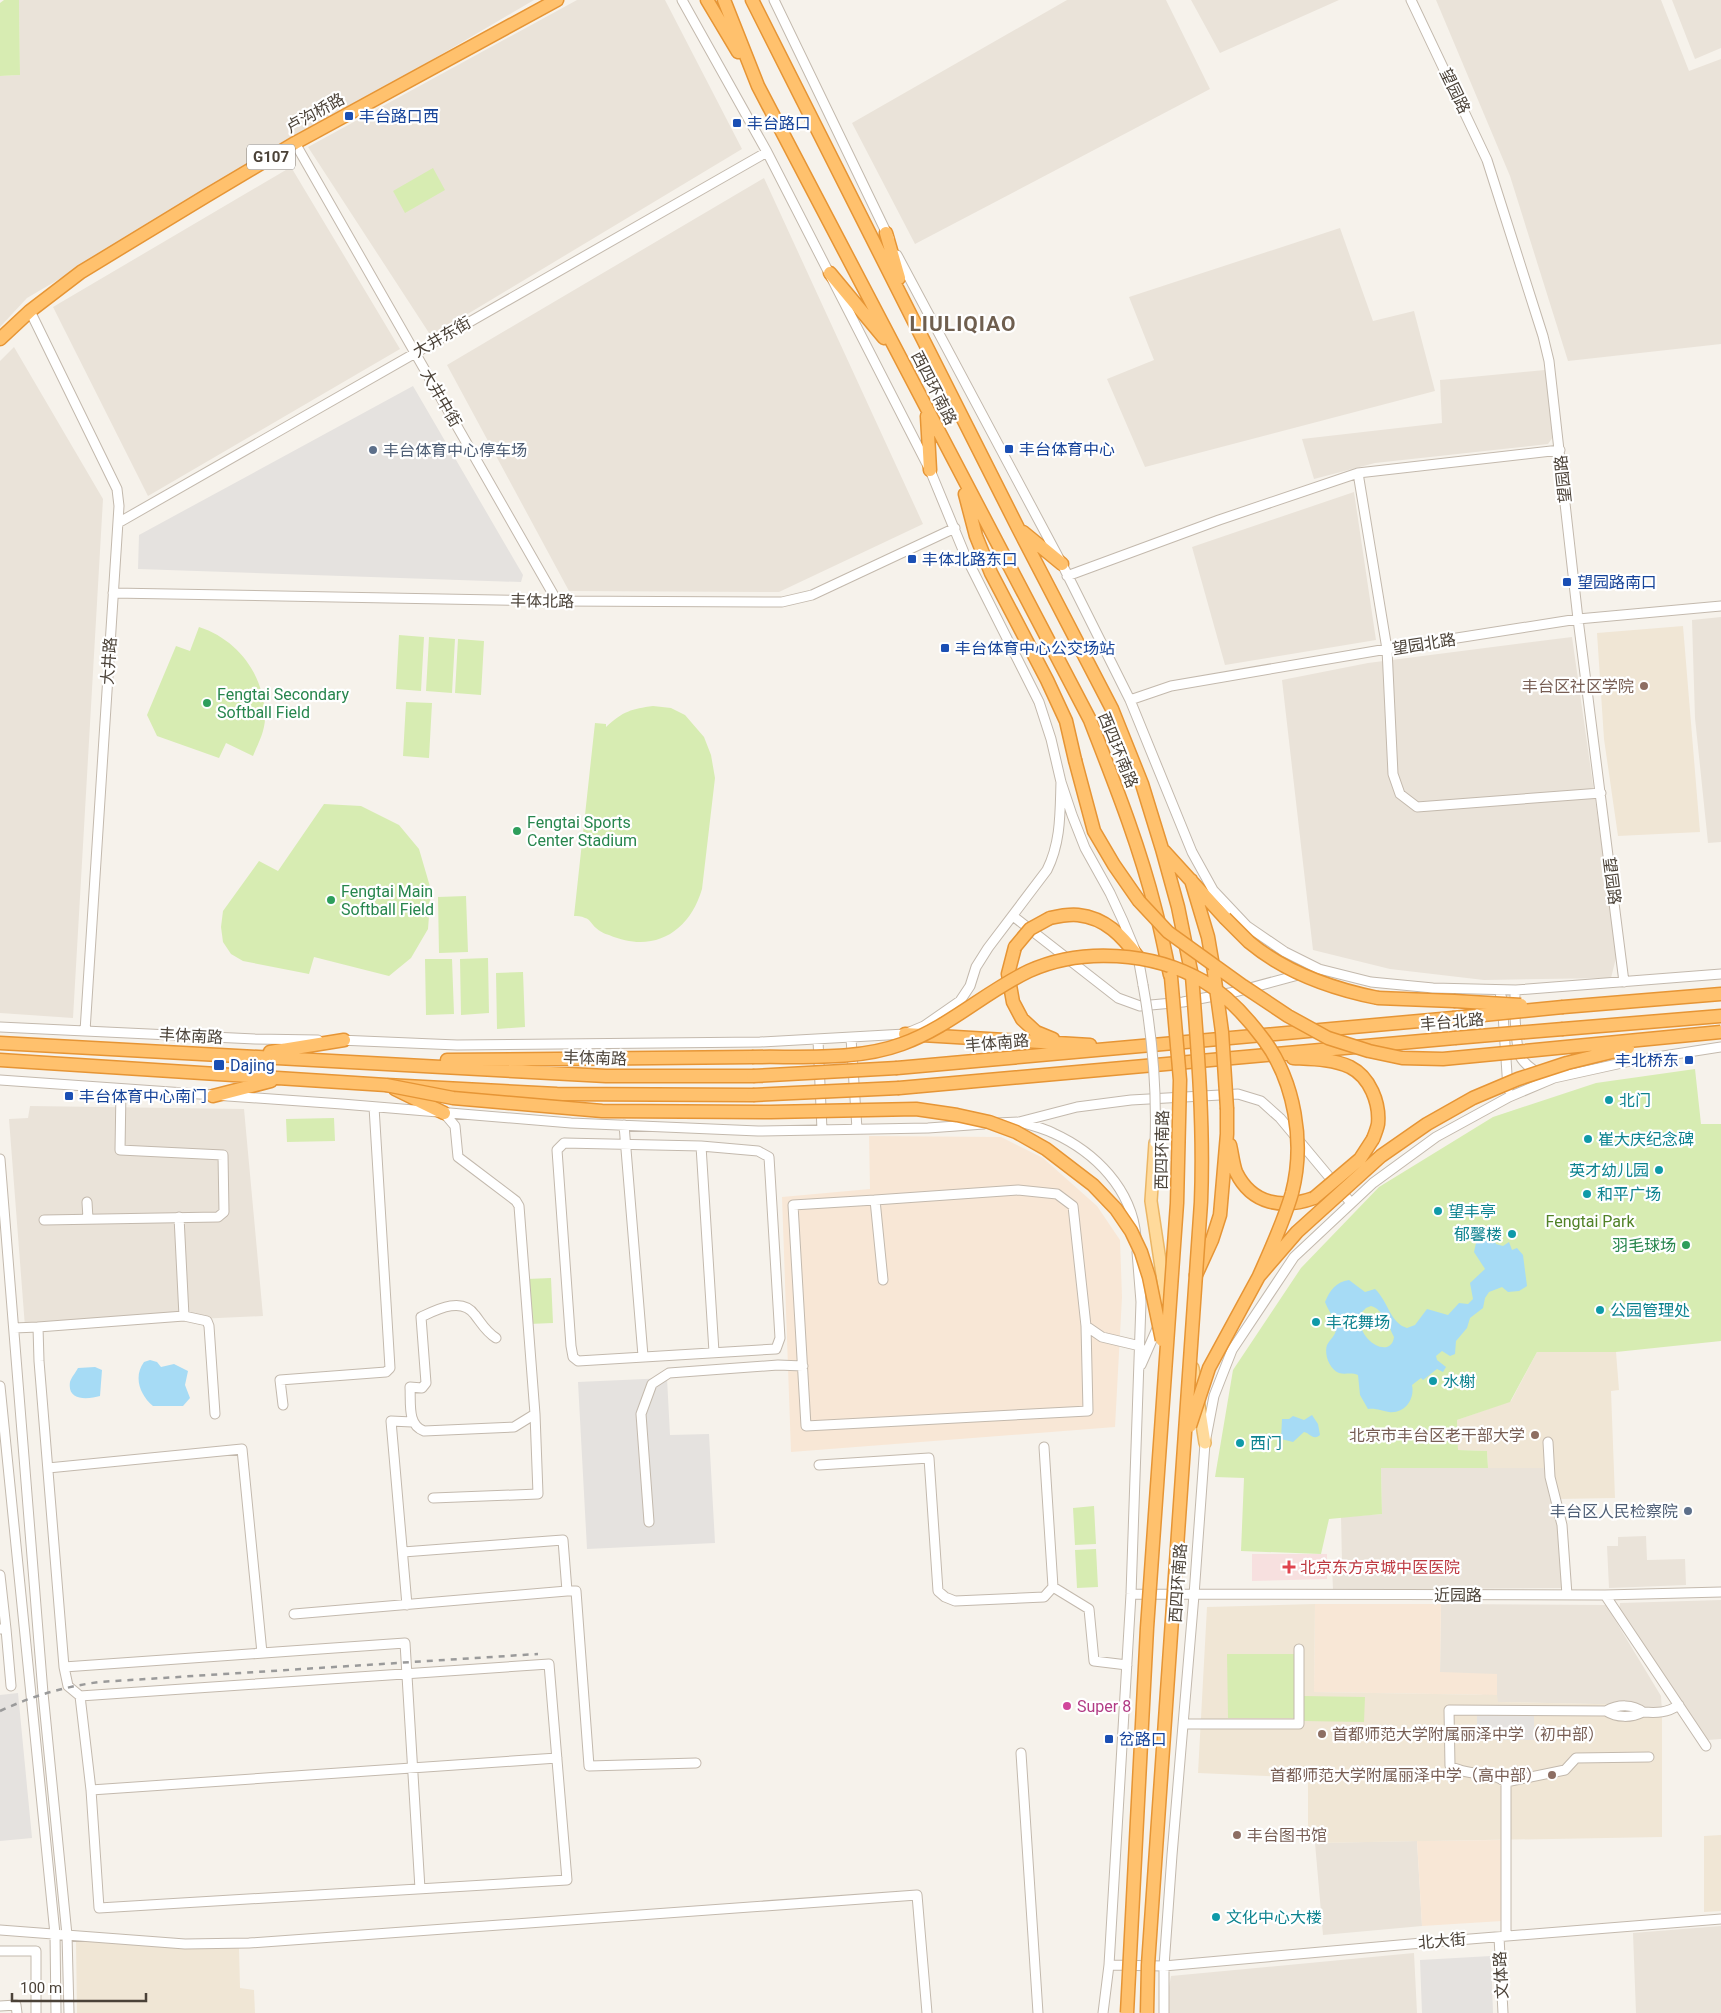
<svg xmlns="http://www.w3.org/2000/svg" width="1721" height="2013" viewBox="0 0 1721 2013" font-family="Roboto,'Noto Sans SC',sans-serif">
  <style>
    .residential { fill: #eae3d9 }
    .commercial { fill: #f8e7d6 }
    .education { fill: #f0e6d5 }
    .medical { fill: #f7e0df }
    .green { fill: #d7ecb2 }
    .parking { fill: #e5e2df }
    .water { fill: #a6dbf5; fill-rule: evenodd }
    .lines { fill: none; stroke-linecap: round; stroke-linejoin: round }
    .minor-casing { stroke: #c3b9ad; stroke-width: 11 }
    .major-casing { stroke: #ebb665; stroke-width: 14 }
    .highway-casing { stroke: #e69535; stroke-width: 15 }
    .minor { stroke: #fff; stroke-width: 9 }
    .major { stroke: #ffda9b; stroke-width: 11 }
    .highway { stroke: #ffc16d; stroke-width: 12 }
    .rail { stroke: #9a9a9a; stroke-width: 2.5; stroke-dasharray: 6 6; stroke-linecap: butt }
    .minor-bridge-casing { stroke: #c3b9ad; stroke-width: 11; stroke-linecap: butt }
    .highway-bridge-casing { stroke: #e69535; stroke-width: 15; stroke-linecap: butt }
    .minor-bridge { stroke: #fff; stroke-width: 9 }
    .highway-bridge { stroke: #ffc16d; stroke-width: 12 }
    .transit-dot { fill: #1a4fb4; stroke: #fff; stroke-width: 2 }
    .service-dot { fill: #5c6f8a; stroke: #fff; stroke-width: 2 }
    .education-dot { fill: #8d6e63; stroke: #fff; stroke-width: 2 }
    .leisure-dot { fill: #2e9e5b; stroke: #fff; stroke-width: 2 }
    .culture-dot { fill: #0f9aa8; stroke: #fff; stroke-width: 2 }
    .health-dot { fill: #e0444e; stroke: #fff; stroke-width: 2 }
    .hotel-dot { fill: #d1479c; stroke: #fff; stroke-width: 2 }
    .labels { text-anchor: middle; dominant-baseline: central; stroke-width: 4.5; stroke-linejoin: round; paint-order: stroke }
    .shield { fill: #fff; stroke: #817b74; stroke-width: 1 }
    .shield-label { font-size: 15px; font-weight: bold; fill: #4b4238 }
    .street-label { font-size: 16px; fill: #4b4238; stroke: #fff }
    .transit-label { font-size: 16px; fill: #164399; stroke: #fff; text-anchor: start }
    .service-label { font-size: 16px; fill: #4e5e75; stroke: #fff; text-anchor: start }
    .education-label { font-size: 16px; fill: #785e54; stroke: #fff; text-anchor: end }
    .leisure-label { font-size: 16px; fill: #27864d; stroke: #fff; text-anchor: start }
    .culture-label { font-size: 16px; fill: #0d838f; stroke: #fff; text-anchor: start }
    .park-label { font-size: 16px; fill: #518227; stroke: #fff }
    .health-label { font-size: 16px; fill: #be3a42; stroke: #fff; text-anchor: start }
    .hotel-label { font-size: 16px; fill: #b23c85; stroke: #fff; text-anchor: start }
    .district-label { font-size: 21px; font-weight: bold; letter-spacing: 1px; fill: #6f5f4f; stroke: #fff }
  </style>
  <rect width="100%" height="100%" fill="#f6f2eb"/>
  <path class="residential" d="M19,0H534L27,298L0,327V76L20,75Z
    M577,0H665L742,149L431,336L308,147Z
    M1067,0H1166L1210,89L915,244L852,123Z
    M1191,0H1339L1220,53Z
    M1436,0H1661L1689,71L1721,59V344L1568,361L1510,176Z
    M1672,0H1721V48L1695,59Z
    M291,167L400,349L148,496L53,307Z
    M764,178L923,524L779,592L569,591L447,365Z
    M1340,228L1373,321L1414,311L1435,391L1145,467L1107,379L1154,360L1129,297Z
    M14,347L103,499L73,1018L0,1013V361Z
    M1545,370L1553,437L1548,444L1375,463L1314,479L1302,439L1442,423L1440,380Z
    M1354,492L1376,640L1225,665L1192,547Z
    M1721,617V842L1708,843L1695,718L1692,620Z
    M1572,637L1617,954L1611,978L1484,980L1390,969L1313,950L1282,680L1368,663Z
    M30,1106L244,1109L263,1316L25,1327L9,1119L28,1118Z
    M1381,1468H1546L1549,1496L1559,1525L1564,1588L1333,1590L1332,1566L1342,1562L1341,1517L1382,1514Z
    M1646,1536L1647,1560L1685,1559L1686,1585L1609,1588L1607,1546H1618V1537Z
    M1721,1600V1739L1708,1740L1619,1610L1620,1603Z
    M1441,1604L1606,1605L1661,1696L1662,1711H1646L1641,1705L1497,1702L1440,1673Z
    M1417,1841L1422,1926L1323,1935L1315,1843Z
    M1721,1926V2013H1636L1633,1933Z
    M1414,1953L1417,2013H1167V1998L1171,1976Z"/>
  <path class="commercial" d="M869,1136L1001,1137L1043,1158L1097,1206L1120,1240L1122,1297L1115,1427L791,1452L782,1197L870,1189Z
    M1315,1604H1441L1440,1672L1497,1674V1695L1314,1692Z
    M1501,1840L1502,1921L1422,1926L1417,1841Z"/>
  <path class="education" d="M1683,626L1700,832L1618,836L1604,739L1597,633Z
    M1537,1352H1616L1619,1390L1611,1391L1615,1498L1558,1499L1546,1468H1488L1487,1451L1458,1450L1457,1420L1511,1401Z
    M1315,1604L1314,1692L1497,1695L1498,1702L1642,1705L1646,1711H1662V1837L1315,1843L1308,1840V1778L1198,1773L1207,1607Z
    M1721,1835V1911L1704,1912V1836Z
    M76,1941L239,1948L240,1988L254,1990L255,2013H77Z"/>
  <path class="medical" d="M1252,1554H1327V1579L1252,1581Z"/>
  <path class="green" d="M4,0H19L20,75L0,76V3Z
    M433,168L445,190L405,213L393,191Z
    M199,627C239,640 265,676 265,718C265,731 258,744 253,756L226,743L219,758L157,736L147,715L176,646L190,651Z
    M399,635L424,637L421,691L396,689Z
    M429,637L455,639L452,693L426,691Z
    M458,639L484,641L481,695L455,693Z
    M406,702L432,703L429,758L403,756Z
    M653,706L671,708L685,715L704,737L711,755L715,778L702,889C689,933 653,954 609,935C605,934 599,931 596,928C592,925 590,919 585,918C581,916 577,916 574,916L595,723L606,724V727C623,711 632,709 653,706Z
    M324,804L361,806L399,825L419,849L431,890L428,929L411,958L389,976L314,957L309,974L243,961L231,954L223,942L221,927L223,911L259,861L278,871Z
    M466,896L468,952L439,953L438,897Z
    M488,958L489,1013L461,1015L460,959Z
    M425,959H452L454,1014L426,1015Z
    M523,972L525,1027L497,1029L496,973Z
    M1695,1069L1701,1124H1721V1341L1616,1352H1537L1510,1402L1457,1420L1458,1450L1487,1451L1488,1468H1381L1382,1514L1329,1519L1321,1554L1241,1551L1244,1478L1215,1477L1233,1370L1301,1268L1379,1187L1493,1117L1596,1083Z
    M334,1118L335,1141L287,1142L286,1119Z
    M551,1278L553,1323L529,1324L527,1279Z
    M1094,1506L1096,1544L1075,1545L1073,1508Z
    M1096,1549L1098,1587L1077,1588L1075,1550Z
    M1227,1654H1294V1718H1228Z
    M1303,1696L1365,1697L1364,1722L1303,1721Z"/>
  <path class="parking" d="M413,386L523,575L521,582L138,569L139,535Z
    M667,1378L670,1435L709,1434L715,1543L587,1549L578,1382Z
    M18,1693L32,1838L0,1841V1695Z
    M1477,1706H1534V1740H1477Z
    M1491,1956L1493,2013H1422L1420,1960Z"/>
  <path class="water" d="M1483,1228L1490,1229L1497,1234L1494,1238L1496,1244L1503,1246L1509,1242L1512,1250L1517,1248L1523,1255L1527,1286L1519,1291L1508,1292L1502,1287L1489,1292L1485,1298L1483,1308L1470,1318L1467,1328L1456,1341L1455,1354L1450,1356L1442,1351L1436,1356L1437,1360L1446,1367L1443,1372L1437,1369L1423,1380L1421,1378L1412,1385C1415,1399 1405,1414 1389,1412C1381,1411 1377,1408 1368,1409L1360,1395L1358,1375C1351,1372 1345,1375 1339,1373C1329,1369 1324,1354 1327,1345C1330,1339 1336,1336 1336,1328C1335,1319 1328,1310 1325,1302C1330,1290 1336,1282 1349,1280L1365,1292L1375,1289C1388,1301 1390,1323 1407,1328L1415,1325L1427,1309L1448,1315L1459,1303L1468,1304L1473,1299L1470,1283L1485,1269L1474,1252L1476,1243L1481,1238L1479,1231ZM1371,1306C1383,1309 1389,1327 1394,1337C1391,1360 1356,1341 1360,1314L1366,1308Z
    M150,1360L157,1362L161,1367L174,1364L188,1371L185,1385L190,1398L183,1406H153C140,1395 133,1377 144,1362Z
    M95,1367L102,1370L100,1396C89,1399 67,1402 70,1382C71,1378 76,1372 78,1368Z
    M1312,1415L1318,1424L1320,1435C1313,1441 1310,1433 1304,1432L1293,1442L1281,1439L1282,1419H1289L1293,1416L1304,1420Z"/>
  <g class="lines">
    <defs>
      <path id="minor" d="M682,0L767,152L930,470L965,555L1039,702L1051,739L1061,782L1072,815L1085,848L1110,893L1123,921L1138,957L1143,985
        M774,0L889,238
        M1411,0L1487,160L1543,336L1549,361L1578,619L1624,982
        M295,143L557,601
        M897,255L1062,564L1130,700L1192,852L1213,890L1247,926L1285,952L1319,969L1371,982L1433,988L1516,990L1721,974
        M30,311L117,489L119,506L85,1031
        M1358,473L1387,649L1393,774L1400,794L1417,807L1601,793
        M118,523L767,152
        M1067,576L1219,520L1358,473L1560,450
        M113,593L557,601L782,602L812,595L955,528
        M1130,700L1171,686L1387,649L1578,619L1721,606
        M1013,916L1118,998L1140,1006L1183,1002L1235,992L1302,974
        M1499,990L1502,999L1508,1089
        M1516,990C1513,999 1516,1047 1520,1056C1524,1064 1533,1070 1540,1074
        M0,1027L255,1039L318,1040
        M851,1038L857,1129
        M339,1040L457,1045L760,1042L905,1034L924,1026L960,1001L970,986L976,967L988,948L1047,870C1061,842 1060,813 1061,782
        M818,1040L822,1130
        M0,1080L342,1104L571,1123L758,1131L928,1128L984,1124
        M444,1113L455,1126L458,1157L516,1201L519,1206L535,1414L514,1427L424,1431C407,1425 411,1403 410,1387L422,1388L426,1383L421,1317C436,1310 462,1296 475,1315C482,1324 486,1332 496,1338
        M1020,1122C1031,1125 1043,1128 1053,1133C1095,1152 1132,1189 1136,1237
        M997,1123L1019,1122L1077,1107L1131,1100L1238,1094L1261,1101L1280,1118L1351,1203
        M624,1125L643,1356
        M564,1143L701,1146L758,1151L769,1157L780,1338L776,1349L578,1361L573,1357L571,1346L557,1150Z
        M701,1146L714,1352
        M0,1159L43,1693L67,1935L69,2013
        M875,1200L793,1205L806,1426L1088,1411L1086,1326
        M87,1202L88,1219
        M44,1220L218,1217L224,1212L223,1155L120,1150L121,1090
        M883,1280L875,1200L1018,1190L1057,1194L1073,1206L1086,1326L1102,1337L1140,1346
        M184,1316L207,1321L209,1326L215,1414
        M38,1327L184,1316L179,1217
        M14,1328L38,1327L39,1361L64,1667L68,1686L80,1696L91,1790L99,1908L567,1880L549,1664L80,1696
        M1141,1365L1159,1324
        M0,1386L55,1934L56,2013
        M283,1405L280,1380L386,1372L390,1368L374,1107
        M1548,1442L1550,1477L1562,1525L1567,1595
        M1044,1447L1053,1587L1089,1609L1094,1661L1127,1665
        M819,1465L929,1458L938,1591L945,1597L955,1601L1044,1597L1053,1587
        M48,1468L242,1449L262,1653
        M433,1498L538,1494L535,1414
        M649,1522L641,1414L652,1384L669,1373L778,1365L803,1366
        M0,1575L6,1629H0
        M567,1591H576L589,1766L696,1763
        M1131,1594L1605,1595L1721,1592
        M1605,1595L1706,1746
        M407,1605L391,1421L412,1422
        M294,1614L567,1591L563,1540L403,1552
        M6,1629L11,1686
        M64,1667L405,1643L420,1889
        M1643,1712C1657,1713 1667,1713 1679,1705
        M1183,1724H1299V1649
        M1021,1753L1038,2013
        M1506,1782L1565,1770L1576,1758L1649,1757
        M91,1790L557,1758
        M0,1930L185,1944L249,1943L917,1895L927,2013
        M1506,1936V1782C1490,1770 1469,1777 1450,1766L1449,1710L1606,1711C1618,1704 1633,1704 1643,1712C1631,1718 1617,1718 1606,1711
        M1499,1937L1503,2013
        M0,1951H36V2013
        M1109,1965L1164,1966L1433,1942L1721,1919
        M0,2006L16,2005L17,2013
        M1103,2013L1109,1965L1131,1594L1141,1302L1137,1252
        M1164,2013V1966L1172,1855L1194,1595L1205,1443L1214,1396L1232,1350L1294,1257L1373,1183L1436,1137L1509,1097L1554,1078L1631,1061L1721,1047"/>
      <path id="major" d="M1155,1143L1151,1201L1167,1307
        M1193,1368L1205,1443"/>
      <path id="highway" d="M707,0L738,52
        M724,0L758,86L1090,720C1114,782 1139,844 1155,908C1161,930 1165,952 1170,975
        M752,0L1018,528L1112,709L1142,784L1162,849L1178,907L1192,976
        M886,233L899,278
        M830,273L884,338
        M0,339L30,311L81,272L206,196L295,143L557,0
        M927,416L930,470
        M965,494L976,536L991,573L1047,680L1066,721L1075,760
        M1023,532L1062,564
        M1164,851L1225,918
        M1191,880L1208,937L1214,972
        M1050,918C1059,916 1069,914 1078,915C1106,918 1122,936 1138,957
        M1015,947L1008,974L1013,1002L1022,1019L1036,1032L1053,1039
        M1378,998L1454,1001
        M1563,1007L1721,994
        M1563,1029L1721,1016
        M905,1034L1090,1045
        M0,1043L606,1076H753
        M270,1052L344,1040
        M1293,1058C1312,1059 1333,1059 1350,1067C1370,1077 1380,1103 1378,1124C1377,1129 1375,1134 1373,1139
        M0,1060L386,1085L557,1094L753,1095
        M447,1060L752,1057
        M897,1068L1453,1018
        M899,1088L1455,1038
        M395,1089L444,1113
        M213,1096L271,1081
        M1230,1145C1232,1153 1233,1164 1236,1172C1252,1205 1283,1209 1314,1198
        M1196,1275L1212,1240L1220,1215L1227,1134V1109"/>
    </defs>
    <use href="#minor" class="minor-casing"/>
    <use href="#major" class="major-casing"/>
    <use href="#highway" class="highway-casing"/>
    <use href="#minor" class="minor"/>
    <use href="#major" class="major"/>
    <use href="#highway" class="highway"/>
    <path class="rail" d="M0,1711C32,1696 63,1687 99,1682L538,1654"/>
    <defs>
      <path id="minor-bridge" d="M1143,985C1153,1040 1157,1087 1155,1143"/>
      <path id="highway-bridge" d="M1075,760L1094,831L1114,865L1139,901L1168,932L1243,986L1288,1016L1328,1038L1369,1051L1402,1058L1443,1059L1721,1032
        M1225,918C1233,926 1241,934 1249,942C1285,972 1333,989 1378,998
        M1015,947L1030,929L1050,918
        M1214,973L1222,1032L1227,1109
        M1454,1001L1521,1005
        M1453,1018L1563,1007
        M1455,1038L1563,1029
        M752,1057C801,1056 856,1061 902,1044C949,1027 985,992 1029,971C1082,947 1153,952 1203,981C1228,996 1247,1017 1264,1040C1295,1082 1305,1143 1292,1193C1284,1221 1271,1249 1259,1276
        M753,1076L897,1068
        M386,1085L453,1098L602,1111L771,1112L916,1109L957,1115L989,1122L1016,1132L1046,1149L1093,1185L1116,1209L1131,1231L1141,1252L1149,1277L1162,1340
        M753,1095L899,1088
        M1314,1198L1360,1159L1373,1139
        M1190,1426L1209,1368L1259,1276L1297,1232L1381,1156L1427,1124L1473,1098L1518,1079L1567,1063L1628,1048
        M1127,2013L1147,1628L1177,1203L1180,1080L1171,977
        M1147,2013L1148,1965L1201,1202C1204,1126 1198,1052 1192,976"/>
    </defs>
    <use href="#minor-bridge" class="minor-bridge-casing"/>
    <use href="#highway-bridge" class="highway-bridge-casing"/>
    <use href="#minor-bridge" class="minor-bridge"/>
    <use href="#highway-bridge" class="highway-bridge"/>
  </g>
  <g class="transit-dot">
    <rect x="344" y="111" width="10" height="10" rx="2.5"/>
    <rect x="732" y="118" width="10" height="10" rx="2.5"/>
    <rect x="1004" y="444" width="10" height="10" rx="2.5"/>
    <rect x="907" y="554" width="10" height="10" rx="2.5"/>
    <rect x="1562" y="577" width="10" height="10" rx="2.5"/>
    <rect x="940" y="643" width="10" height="10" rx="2.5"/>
    <rect x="1684" y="1055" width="10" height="10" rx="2.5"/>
    <rect x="213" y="1059" width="12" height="12" rx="2.5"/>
    <rect x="64" y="1091" width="10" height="10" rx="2.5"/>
    <rect x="1104" y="1734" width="10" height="10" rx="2.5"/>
  </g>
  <g class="service-dot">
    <circle cx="373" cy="450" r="5"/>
    <circle cx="1688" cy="1511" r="5"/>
  </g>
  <g class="education-dot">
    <circle cx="1644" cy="686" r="5"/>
    <circle cx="1535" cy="1435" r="5"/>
    <circle cx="1322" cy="1734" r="5"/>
    <circle cx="1552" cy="1775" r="5"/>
    <circle cx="1237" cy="1835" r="5"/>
  </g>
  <g class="leisure-dot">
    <circle cx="207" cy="703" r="5"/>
    <circle cx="517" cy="831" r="5"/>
    <circle cx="331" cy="900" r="5"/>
    <circle cx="1686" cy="1245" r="5"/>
  </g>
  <g class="culture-dot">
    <circle cx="1609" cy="1100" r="5"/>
    <circle cx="1588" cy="1139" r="5"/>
    <circle cx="1659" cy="1170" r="5"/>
    <circle cx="1587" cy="1194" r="5"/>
    <circle cx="1438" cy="1211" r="5"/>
    <circle cx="1512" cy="1234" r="5"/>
    <circle cx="1600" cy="1310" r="5"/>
    <circle cx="1316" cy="1322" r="5"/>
    <circle cx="1433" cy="1381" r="5"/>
    <circle cx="1240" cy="1443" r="5"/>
    <circle cx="1216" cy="1917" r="5"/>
  </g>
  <path class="health-dot" d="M1286.5 1559.5h5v5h5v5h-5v5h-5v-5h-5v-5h5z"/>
  <circle class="hotel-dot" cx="1067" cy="1706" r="5"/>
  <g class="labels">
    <rect class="shield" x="247" y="144.5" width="48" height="25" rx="4"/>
    <g class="shield-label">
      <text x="271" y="157">G107</text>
    </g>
    <g class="street-label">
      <text transform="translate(1455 91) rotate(64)">望园路</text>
      <text transform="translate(315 113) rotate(-29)">卢沟桥路</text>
      <text transform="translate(442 337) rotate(-30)">大井东街</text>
      <text transform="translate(934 388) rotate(63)">西四环南路</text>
      <text transform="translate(441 398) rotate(60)">大井中街</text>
      <text transform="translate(1563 479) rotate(-96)">望园路</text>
      <text transform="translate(542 601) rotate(1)">丰体北路</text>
      <text transform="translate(1424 644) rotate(-9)">望园北路</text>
      <text transform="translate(109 661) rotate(-86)">大井路</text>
      <text transform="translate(1118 750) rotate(68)">西四环南路</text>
      <text transform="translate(1612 881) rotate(83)">望园路</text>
      <text transform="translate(1452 1022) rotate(-5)">丰台北路</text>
      <text transform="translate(191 1036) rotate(3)">丰体南路</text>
      <text transform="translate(997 1043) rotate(-5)">丰体南路</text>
      <text transform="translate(595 1058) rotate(2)">丰体南路</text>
      <text transform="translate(1162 1150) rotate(-89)">西四环南路</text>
      <text transform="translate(1178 1583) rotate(-86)">西四环南路</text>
      <text x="1458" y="1595">近园路</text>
      <text transform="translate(1442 1941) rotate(-5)">北大街</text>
      <text transform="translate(1501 1975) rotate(-93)">文体路</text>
    </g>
    <g class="transit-label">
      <text x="359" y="116">丰台路口西</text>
      <text x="747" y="123">丰台路口</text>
      <text x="1019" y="449">丰台体育中心</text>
      <text x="922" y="559">丰体北路东口</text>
      <text x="1577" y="582">望园路南口</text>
      <text x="955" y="648">丰台体育中心公交场站</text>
      <text x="1679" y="1060" text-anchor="end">丰北桥东</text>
      <text x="230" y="1065">Dajing</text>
      <text x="79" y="1096">丰台体育中心南门</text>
      <text x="1119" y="1739">岔路口</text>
    </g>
    <g class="service-label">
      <text x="383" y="450">丰台体育中心停车场</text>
      <text x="1678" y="1511" text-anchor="end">丰台区人民检察院</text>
    </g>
    <g class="education-label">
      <text x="1634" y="686">丰台区社区学院</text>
      <text x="1525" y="1435">北京市丰台区老干部大学</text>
      <text x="1332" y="1734" text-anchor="start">首都师范大学附属丽泽中学（初中部）</text>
      <text x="1542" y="1775">首都师范大学附属丽泽中学（高中部）</text>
      <text x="1247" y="1835" text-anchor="start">丰台图书馆</text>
    </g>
    <g class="leisure-label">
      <text x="217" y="694">Fengtai Secondary<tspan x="217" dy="18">Softball Field</tspan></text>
      <text x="527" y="822">Fengtai Sports<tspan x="527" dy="18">Center Stadium</tspan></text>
      <text x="341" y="891">Fengtai Main<tspan x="341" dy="18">Softball Field</tspan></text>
      <text x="1676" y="1245" text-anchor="end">羽毛球场</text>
    </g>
    <g class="culture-label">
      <text x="1619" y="1100">北门</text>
      <text x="1598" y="1139">崔大庆纪念碑</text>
      <text x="1649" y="1170" text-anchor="end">英才幼儿园</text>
      <text x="1597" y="1194">和平广场</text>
      <text x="1448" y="1211">望丰亭</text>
      <text x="1502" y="1234" text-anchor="end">郁馨楼</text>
      <text x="1610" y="1310">公园管理处</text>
      <text x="1326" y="1322">丰花舞场</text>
      <text x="1443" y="1381">水榭</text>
      <text x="1250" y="1443">西门</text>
      <text x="1226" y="1917">文化中心大楼</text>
    </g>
    <g class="park-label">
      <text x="1590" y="1221">Fengtai Park</text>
    </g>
    <g class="health-label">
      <text x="1300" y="1567">北京东方京城中医医院</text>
    </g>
    <g class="hotel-label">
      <text x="1077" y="1706">Super 8</text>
    </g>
    <g class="district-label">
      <text x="963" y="324">LIULIQIAO</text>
    </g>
  </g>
  <path d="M12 1993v8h134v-8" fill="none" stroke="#4b4238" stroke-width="2.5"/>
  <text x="20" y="1993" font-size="15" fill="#4b4238" stroke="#ffffff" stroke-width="4" paint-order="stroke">100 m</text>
</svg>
